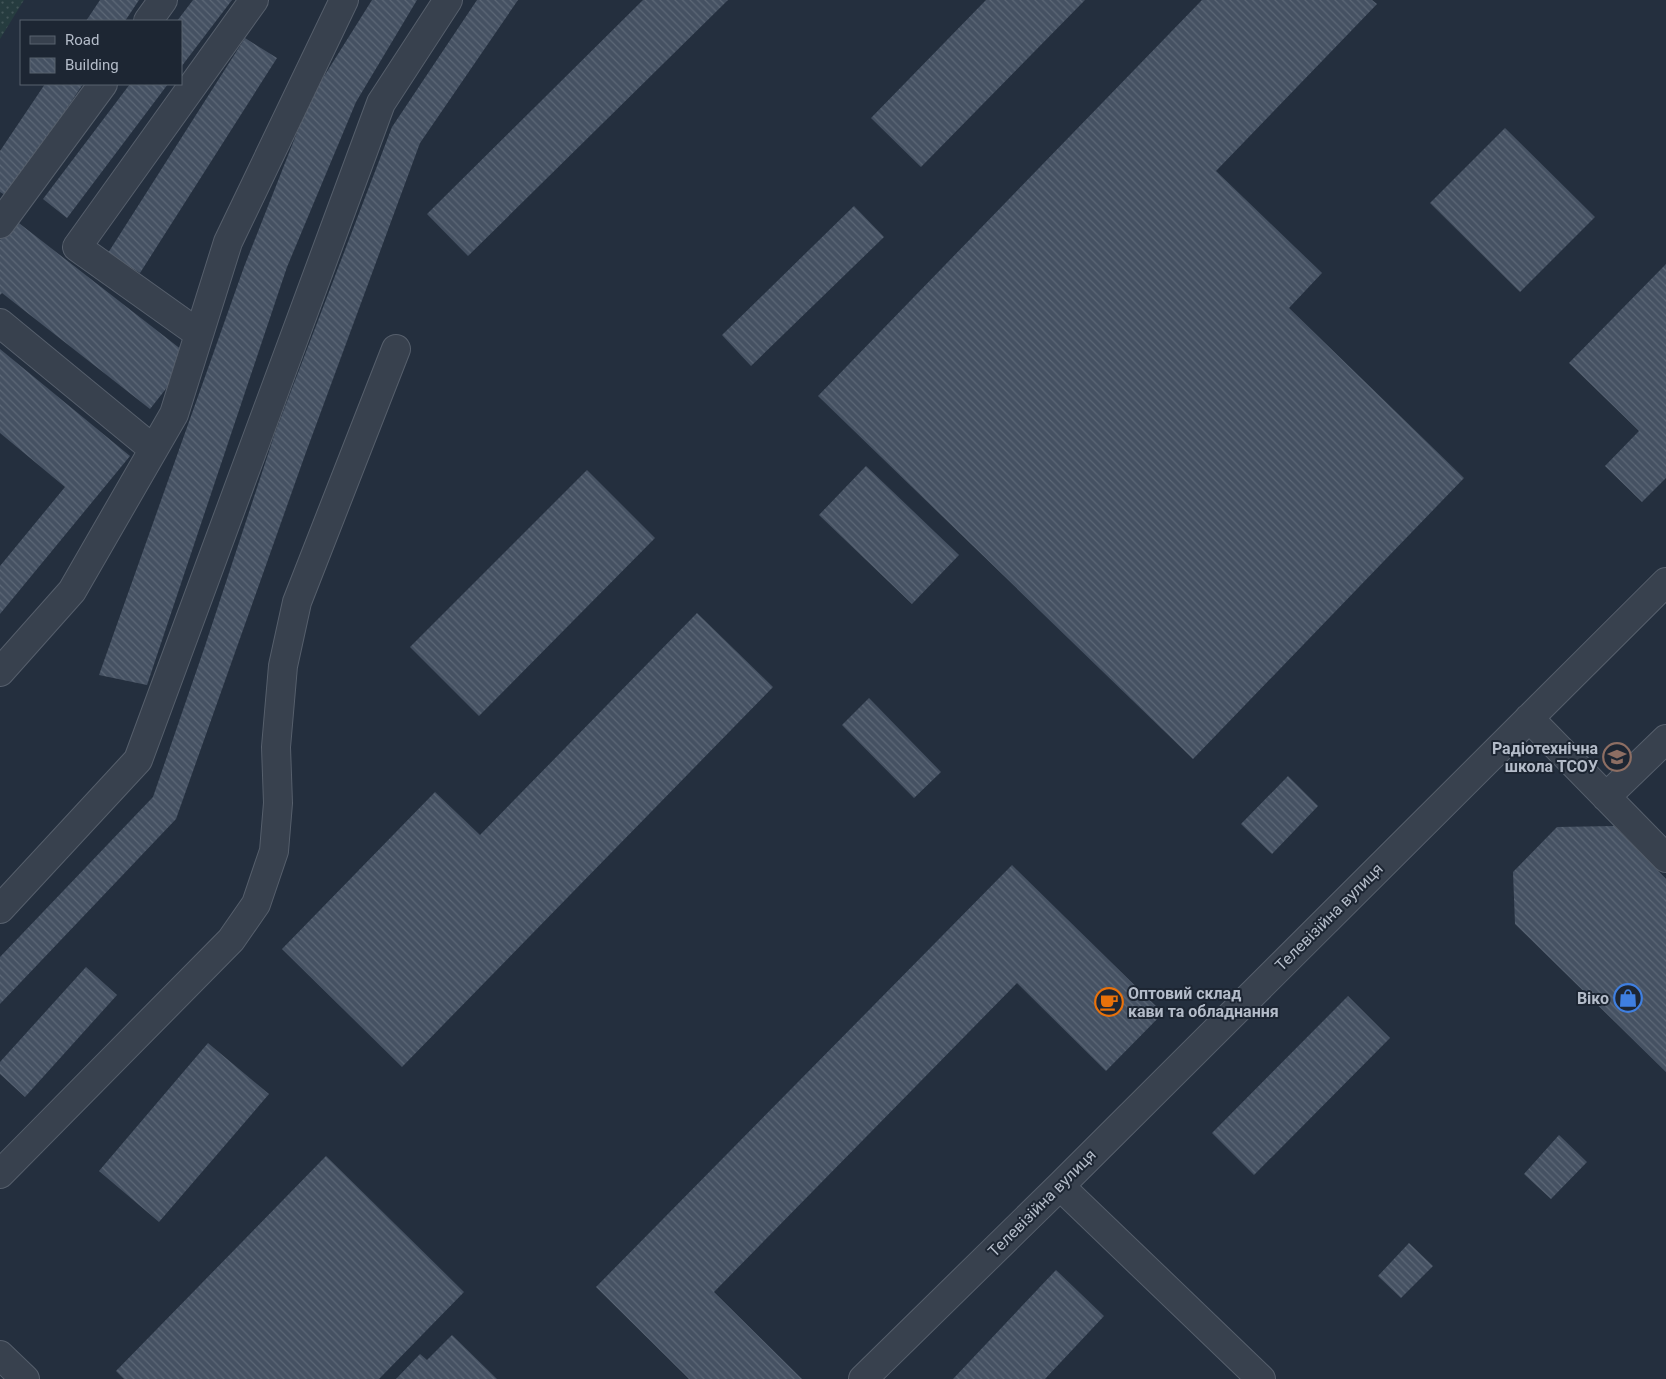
<svg xmlns="http://www.w3.org/2000/svg" width="1666" height="1379" viewBox="0 0 1666 1379" font-family="Roboto,sans-serif">
  <style>
    .grass { fill: url(#grass-dots) }
    .building { fill: url(#building-back-hatch) }
    .lines { fill: none; stroke-linecap: round; stroke-linejoin: round }
    .minor-casing { stroke: #565f6c; stroke-width: 30 }
    .minor { stroke: #38414e; stroke-width: 28 }
    .labels { text-anchor: middle; dominant-baseline: central; stroke-width: 4; stroke-linejoin: round; paint-order: stroke }
    .poi-label { font-size: 16px; font-weight: bold; fill: #b4bcc9; stroke: #1d2633; text-anchor: end }
    .street-label { font-size: 16px; fill: #b4bcc9; stroke: #1d2633 }
  </style>
  <defs>
    <pattern id="grass-dots" width="8" height="8" patternUnits="userSpaceOnUse" patternTransform="scale(1.25)"><rect width="8" height="8" fill="#263c3f"/><path d="M2 2h.1M6 6h.1" fill="none" stroke="#435659" stroke-width="1.8" stroke-linecap="round"/></pattern>
    <pattern id="building-back-hatch" width="6" height="6" patternUnits="userSpaceOnUse" patternTransform="scale(1.25)"><rect width="6" height="6" fill="#455162"/><path d="M-1 5l2 2M0 0l6 6M5-1l2 2" fill="none" stroke="#5d6877"/></pattern>
  </defs>
  <rect width="100%" height="100%" fill="#242f3e"/>
  <path class="grass" d="M0,0H24L0,39Z"/>
  <path class="building" d="M100,0H139L125,21H86Z
    M193,0H232L181,67V21H177Z
    M372,0H417L356,102L287,267L147,685L99,675L244,267L311,97Z
    M477,0H518L420,143L305,455L176,819L0,1004V957L153,797L205,646L275,433L392,127Z
    M643,0H728L468,256L427,214Z
    M986,0H1085L921,167L871,118Z
    M1202,0H1372L1377,4L1216,171L1322,273L1289,308L1464,478L1193,759L818,396Z
    M245,38L277,58L140,273L108,253Z
    M45,84H83L8,197L0,192V151Z
    M130,84H168L67,218L43,199Z
    M1505,128L1595,217L1520,292L1430,203Z
    M854,206L884,237L751,366L722,335Z
    M15,220L191,357L150,409L2,293L0,295V240Z
    M1666,264V478L1642,502L1605,466L1639,431L1569,363Z
    M0,349L130,456L0,614V566L65,487L0,433Z
    M866,466L959,555L912,604L819,515Z
    M587,470L655,538L479,716L410,647Z
    M697,613L773,687L402,1067L282,949L435,792L480,835Z
    M869,698L941,772L914,798L842,725Z
    M1288,776L1318,806L1272,854L1241,824Z
    M1614,826L1666,879V1072L1515,924L1513,872L1557,827Z
    M1012,865L1163,1013L1106,1071L1017,983L714,1292L802,1379H689L596,1287Z
    M86,967L117,995L25,1097L0,1074V1062Z
    M1348,996L1390,1038L1254,1175L1212,1133Z
    M208,1043L269,1094L159,1222L99,1171Z
    M1559,1135L1587,1162L1551,1199L1524,1174Z
    M326,1156L464,1292L379,1379H124L116,1371Z
    M1409,1243L1433,1266L1401,1298L1378,1276Z
    M1056,1270L1104,1316L1045,1379H953Z
    M452,1335L497,1379H396L420,1354L427,1360Z"/>
  <g class="lines">
    <defs>
      <path id="minor" d="M148,21L163,0
        M0,224L103,84
        M0,323L153,449
        M199,334L77,247L254,0
        M0,672L72,591L174,414L228,242L344,0
        M1529,718L1666,858
        M1606,797L1666,739
        M0,909L138,760L381,103L448,0
        M0,1174L231,940L256,904L274,851L278,803L276,747L283,666L297,602L396,349
        M1060,1186L1261,1379
        M0,1355L25,1379
        M863,1379L1060,1186L1666,582"/>
    </defs>
    <use href="#minor" class="minor-casing"/>
    <use href="#minor" class="minor"/>
  </g>
  <defs>
    <symbol id="school-ring" viewBox="-11 -11 22 22"><circle r="9.5" fill="#1d2633" stroke="#8d6e63" stroke-width="1.5"/><path d="M0-5L7-2L0 1L-7-2ZM-4 1L0 2.5L4 1V4Q0 6-4 4Z" fill="#8d6e63"/></symbol>
    <symbol id="shop-ring" viewBox="-11 -11 22 22"><circle r="9.5" fill="#1d2633" stroke="#3f7fe0" stroke-width="1.5"/><path d="M-5-2.5h2.3a2.7 3.5 0 0 1 5.4 0H5L5.5 6h-11ZM-1.5-2.5h3a1.5 2.3 0 0 0-3 0Z" fill="#3f7fe0"/></symbol>
    <symbol id="cafe-ring" viewBox="-11 -11 22 22"><circle r="9.5" fill="#1d2633" stroke="#e8710a" stroke-width="1.5"/><path d="M-5.5-4.5H6V0H3Q3 3.5 0 3.5H-2.5Q-5.5 3.5-5.5 0ZM3-3.2v2h1.7v-2ZM-6 4.5H4V6H-6Z" fill="#e8710a"/></symbol>
  </defs>
  <g fill-rule="evenodd">
    <use href="#school-ring" x="1601" y="741" width="32" height="32"/>
    <use href="#shop-ring" x="1612" y="982" width="32" height="32"/>
    <use href="#cafe-ring" x="1093" y="986" width="32" height="32"/>
  </g>
  <g class="labels">
    <g class="poi-label">
      <text x="1598" y="748">Радіотехнічна<tspan x="1598" dy="18">школа ТСОУ</tspan></text>
      <text x="1128" y="993" text-anchor="start">Оптовий склад<tspan x="1128" dy="18">кави та обладнання</tspan></text>
      <text x="1609" y="998">Віко</text>
    </g>
    <g class="street-label">
      <text transform="translate(1329 917) rotate(-45)">Телевізійна вулиця</text>
      <text transform="translate(1042 1203) rotate(-45)">Телевізійна вулиця</text>
    </g>
  </g>
  <rect x="20" y="20" width="162" height="65" fill="#1d2633" stroke="#59626f"/>
  <rect x="30" y="36" width="25" height="8" fill="#38414e" stroke="#59626f"/>
  <text x="65" y="45" font-size="15" fill="#b4bcc9">Road</text>
  <rect x="30" y="58" width="25" height="15" fill="url(#building-back-hatch)" stroke="#59626f"/>
  <text x="65" y="70" font-size="15" fill="#b4bcc9">Building</text>
</svg>
